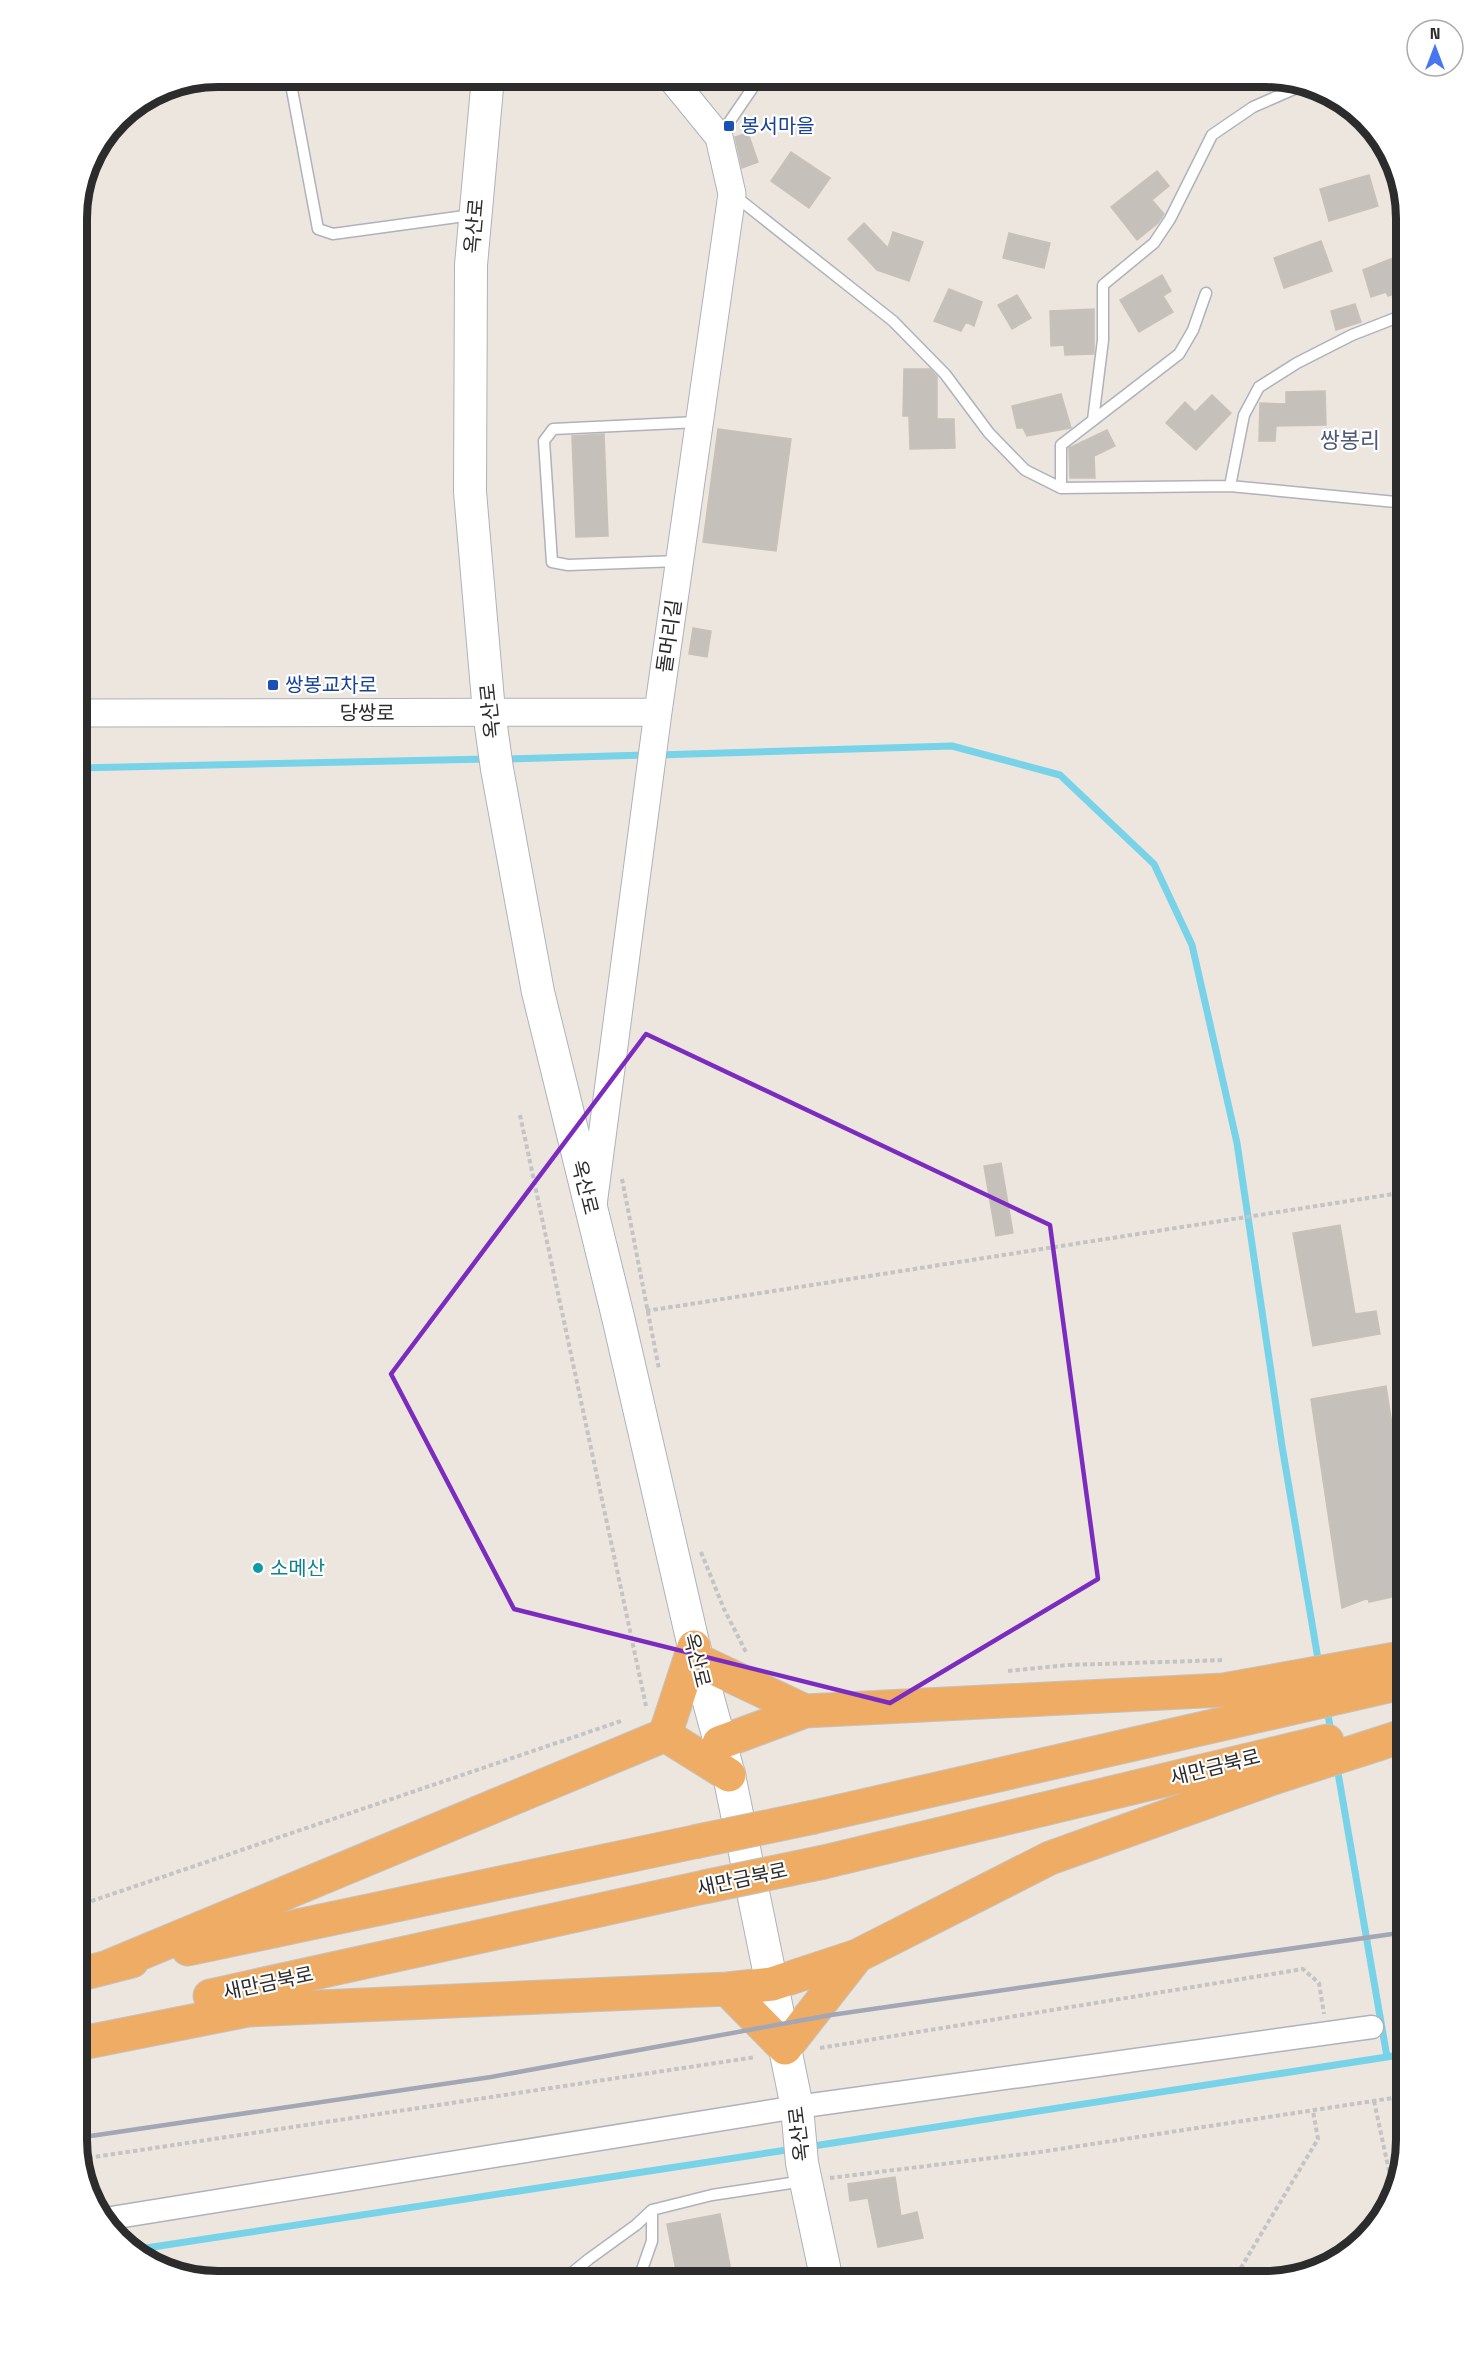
<svg xmlns="http://www.w3.org/2000/svg" width="1483" height="2358" viewBox="0 0 1483 2358" font-family="'Space Grotesk','Noto Sans KR',sans-serif">
  <style>
    .lines { fill: none; stroke-linecap: round; stroke-linejoin: round }
    .stream { stroke: #78d3e8; stroke-width: 7 }
    .building { fill: #c5c1ba; stroke: #c8c1b8; stroke-width: 1.5 }
    .service-casing { stroke: #afb2bb; stroke-width: 13 }
    .minor-casing { stroke: #afb2bb; stroke-width: 25 }
    .tertiary-casing { stroke: #afb2bb; stroke-width: 29 }
    .secondary-casing { stroke: #afb2bb; stroke-width: 34 }
    .trunk-casing { stroke: #c4c4c4; stroke-width: 35 }
    .path { stroke: #c4c4c4; stroke-width: 4; stroke-dasharray: 4.5 3; stroke-linecap: butt }
    .service { stroke: #fff; stroke-width: 10 }
    .minor { stroke: #fff; stroke-width: 22 }
    .tertiary { stroke: #fff; stroke-width: 27 }
    .secondary { stroke: #fff; stroke-width: 32 }
    .trunk { stroke: #efac64; stroke-width: 33 }
    .rail { stroke: #a2a6b5; stroke-width: 4.5 }
    .trunk-bridge-casing { stroke: #c4c4c4; stroke-width: 35; stroke-linecap: butt }
    .trunk-bridge { stroke: #efac64; stroke-width: 33 }
    .marked { fill: none; stroke: #7b2cbf; stroke-width: 4.5; stroke-linejoin: round }
    .transit-dot { fill: #1a4fb4; stroke: #fff; stroke-width: 2 }
    .culture-dot { fill: #0f9aa8; stroke: #fff; stroke-width: 2 }
    .labels { text-anchor: middle; dominant-baseline: central; stroke-width: 4.5; stroke-linejoin: round; paint-order: stroke }
    .transit-label { font-size: 20px; fill: #164399; stroke: #fff; text-anchor: start }
    .street-label { font-size: 20px; fill: #2c2c2c; stroke: #fff }
    .culture-label { font-size: 20px; fill: #0d838f; stroke: #fff; text-anchor: start }
    .quarter-label { font-size: 22px; fill: #4e597a; stroke: #fff }
    .rim { fill: none; stroke: #2c2c2c; stroke-width: 8 }
  </style>
  <rect width="100%" height="100%" fill="#ece6df"/>
  <g class="lines">
    <path class="stream" d="M657,755L952,746L1060,775L1154,864L1192,945L1237,1143L1282,1446L1319,1665
      M504,759L646,755
      M77,768L487,759
      M1327,1708L1331,1733
      M1337,1767L1387,2057
      M1406,2123V2124
      M807,2147L1406,2054
      M133,2250L793,2149"/>
  </g>
  <path class="building" d="M748,133L758,162L742,168L735,137Z
    M791,152L830,178L809,208L771,181Z
    M1157,171L1169,186L1152,200L1164,214L1158,223L1137,240L1111,207Z
    M1369,175L1378,206L1329,221L1320,189Z
    M864,223L888,248L893,232L923,242L909,281L877,270L848,239Z
    M1009,233L1050,243L1044,268L1003,258Z
    M1321,241L1332,271L1284,288L1274,258Z
    M1398,256L1400,261L1407,259V290L1388,296L1386,292L1371,297L1363,270Z
    M1162,275L1171,291L1163,296L1173,312L1139,332L1120,300Z
    M949,289L982,302L974,326L966,322L961,331L934,321Z
    M1017,295L1031,318L1012,329L998,305Z
    M1355,304L1361,322L1336,330L1331,311Z
    M1094,309V354L1065,355L1064,345L1051,346L1050,311Z
    M904,369H930L937,377V419H954L955,448L910,449L909,416H903Z
    M1325,391L1326,425L1276,426L1275,441H1259L1260,403L1286,404V392Z
    M1061,394L1071,428L1027,436L1023,428H1017L1012,406Z
    M1212,395L1231,413L1196,450L1166,423L1185,402L1195,412Z
    M718,429L791,439L776,551L703,542Z
    M1107,430L1115,446L1094,456L1095,478H1070L1069,448Z
    M604,434L608,536L576,537L572,436Z
    M693,628L711,631L707,657L689,654Z
    M1001,1163L1013,1233L996,1236L984,1166Z
    M1340,1225L1355,1314L1376,1311L1380,1334L1313,1346L1293,1233Z
    M1386,1386L1406,1514V1594L1369,1602L1368,1598L1342,1608L1311,1399Z
    M895,2177L901,2216L917,2212L923,2238L878,2247L868,2198L850,2201L848,2184Z
    M720,2214L733,2281H678L667,2224Z"/>
  <g class="lines">
    <defs>
      <path id="service" d="M290,79L318,229L333,234L472,215
        M719,137L760,77
        M735,196L893,321L945,374L989,433L1025,470L1061,488L1230,486L1406,503
        M1403,315L1406,356
        M1093,420L1103,340V285L1154,243L1170,219L1212,135L1253,107L1301,86
        M1230,486L1244,415L1259,387L1297,363L1352,335L1406,314
        M1061,488V445L1179,354L1193,330L1206,293
        M679,561L568,565L552,562L544,441L553,429L698,422
        M562,2281L589,2259L636,2225L652,2210L712,2195L804,2181
        M638,2281L652,2241V2210"/>
      <path id="minor" d="M105,2219L797,2107L1372,2027"/>
      <path id="tertiary" d="M77,713L658,712
        M593,1205L658,712L732,194L719,137L670,77"/>
      <path id="secondary" d="M488,77L471,265L470,492L489,712L497,769L538,992L618,1317L694,1647L729,1775L797,2107L802,2163L827,2281"/>
      <path id="trunk" d="M697,1660L805,1711L1223,1690L1406,1657
        M665,1735L729,1775
        M719,1743L805,1711
        M814,1817L1406,1682
        M824,1862L1327,1741
        M188,1949L694,1842
        M110,1966L665,1735L694,1647
        M77,1975L132,1961
        M727,1989L785,2048L857,1956L1050,1858L1273,1778L1406,1735
        M210,1996L704,1887
        M77,2044L248,2010L727,1989L772,1984L857,1956"/>
    </defs>
    <use href="#service" class="service-casing"/>
    <use href="#minor" class="minor-casing"/>
    <use href="#tertiary" class="tertiary-casing"/>
    <use href="#secondary" class="secondary-casing"/>
    <use href="#trunk" class="trunk-casing"/>
    <path class="path" d="M520,1115L646,1706
      M622,1179L659,1369
      M646,1311L1406,1192
      M701,1552L724,1609L747,1654
      M1008,1671L1067,1665L1225,1660
      M77,1906L621,1721
      M1392,2024L1406,2022
      M820,2048L1303,1969L1319,1983L1324,2014
      M1374,2101L1393,2189
      M81,2159L756,2057
      M830,2178L1040,2152L1406,2096
      M1233,2281L1318,2139L1313,2111"/>
    <use href="#service" class="service"/>
    <use href="#minor" class="minor"/>
    <use href="#tertiary" class="tertiary"/>
    <use href="#secondary" class="secondary"/>
    <use href="#trunk" class="trunk"/>
    <path class="rail" d="M77,2138L491,2077L831,2015L1406,1932"/>
    <defs>
      <path id="trunk-bridge" d="M694,1842L814,1817
        M704,1887L824,1862"/>
    </defs>
    <use href="#trunk-bridge" class="trunk-bridge-casing"/>
    <use href="#trunk-bridge" class="trunk-bridge"/>
  </g>
  <path class="marked" d="M646,1034L1050,1225L1098,1579L890,1703L514,1609L391,1374Z"/>
  <g class="transit-dot">
    <rect x="723" y="120" width="12" height="12" rx="3"/>
    <rect x="267" y="679" width="12" height="12" rx="3"/>
  </g>
  <circle class="culture-dot" cx="258" cy="1568" r="6"/>
  <g class="labels">
    <g class="transit-label">
      <text x="741" y="126">봉서마을</text>
      <text x="285" y="685">쌍봉교차로</text>
    </g>
    <g class="street-label">
      <text transform="translate(474 226) rotate(-85)">옥산로</text>
      <text transform="translate(669 636) rotate(-82)">돌머리길</text>
      <text transform="translate(490 711) rotate(-96)">옥산로</text>
      <text x="367" y="713">당쌍로</text>
      <text transform="translate(585 1187) rotate(76)">옥산로</text>
      <text transform="translate(697 1660) rotate(76)">옥산로</text>
      <text transform="translate(1215 1767) rotate(-14)">새만금북로</text>
      <text transform="translate(742 1879) rotate(-12)">새만금북로</text>
      <text transform="translate(268 1983) rotate(-12)">새만금북로</text>
      <text transform="translate(799 2134) rotate(-97)">옥산로</text>
    </g>
    <g class="culture-label">
      <text x="270" y="1568">소메산</text>
    </g>
    <g class="quarter-label">
      <text x="1350" y="440">쌍봉리</text>
    </g>
  </g>
  <path d="M0 0H1483V2358H0ZM218 87H1265A131 131 0 0 1 1396 218V2140A131 131 0 0 1 1265 2271H218A131 131 0 0 1 87 2140V218A131 131 0 0 1 218 87Z" fill="#fff" fill-rule="evenodd"/>
  <path class="rim" d="M218 87H1265A131 131 0 0 1 1396 218V2140A131 131 0 0 1 1265 2271H218A131 131 0 0 1 87 2140V218A131 131 0 0 1 218 87Z"/>
  <g transform="translate(1435 48)"><circle r="28" fill="#ffffff" stroke="#ababab" stroke-width="1.5"/>
  <path d="M0-4.5L10 22L0 15L-10 22Z" fill="#4875f0"/>
  <text y="-9" font-size="16" font-weight="bold" text-anchor="middle" fill="#2c2c2c">N</text>
  </g>
</svg>
